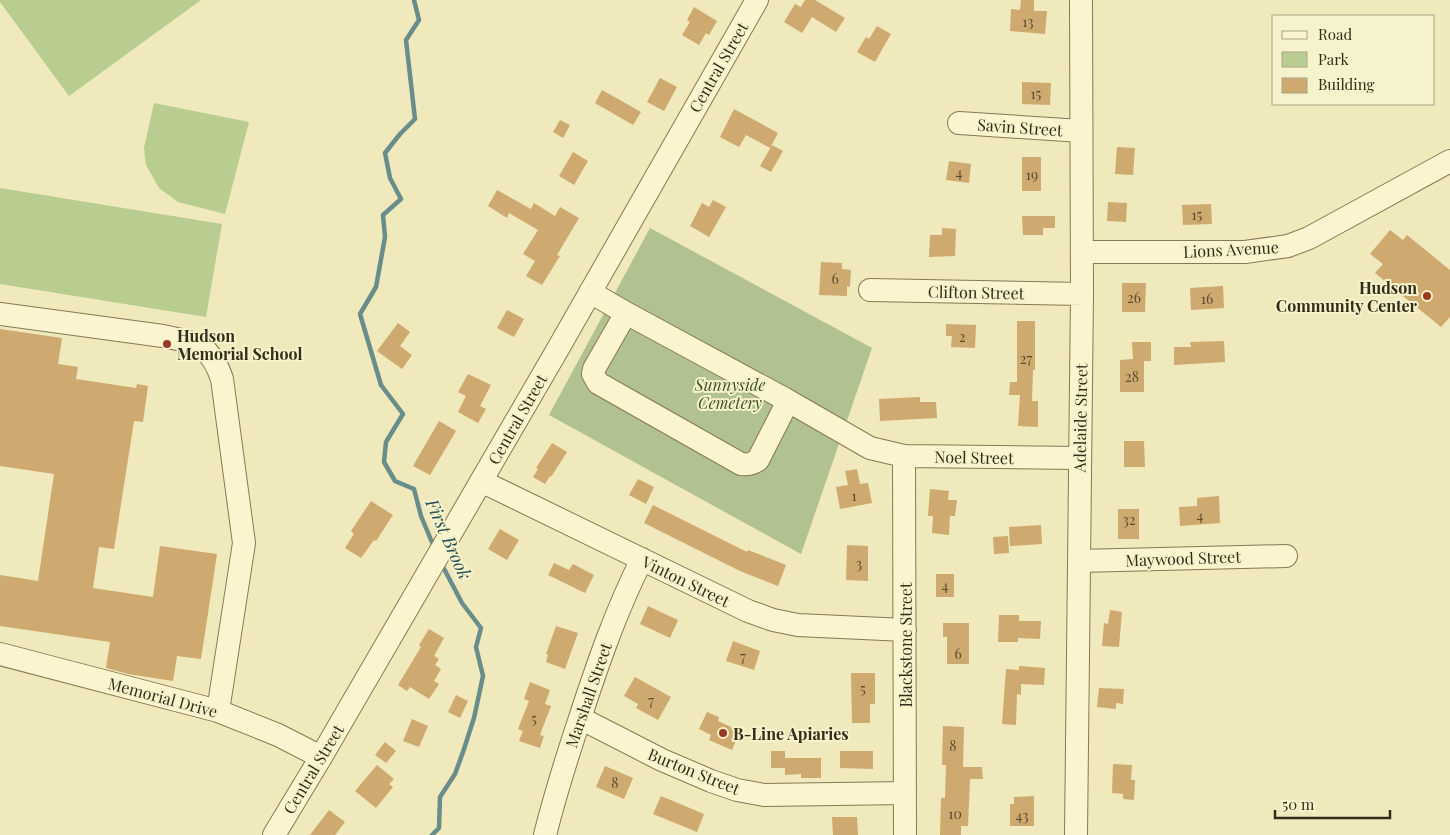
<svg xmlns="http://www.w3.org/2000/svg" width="1450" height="835" viewBox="0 0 1450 835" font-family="'Playfair Display',serif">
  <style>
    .green { fill: #bacd90 }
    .cemetery { fill: #b1c190 }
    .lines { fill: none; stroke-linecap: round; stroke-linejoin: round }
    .stream { stroke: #688d8b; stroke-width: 4.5 }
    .building { fill: #cea970 }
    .minor-casing { stroke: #867955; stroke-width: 24 }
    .minor { stroke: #faf5cf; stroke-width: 22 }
    .poi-dot { fill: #973923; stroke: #f6f2cb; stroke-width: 2 }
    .labels { text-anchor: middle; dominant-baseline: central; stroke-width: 4; stroke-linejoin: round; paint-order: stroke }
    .number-label { font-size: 14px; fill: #5b4b30 }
    .street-label { font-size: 16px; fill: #352c1a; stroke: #f6f2cb }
    .poi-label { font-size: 16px; font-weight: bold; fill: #352c1a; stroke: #f6f2cb; text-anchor: start }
    .park-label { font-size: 16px; font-style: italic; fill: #3c5220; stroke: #f6f2cb }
    .water-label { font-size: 18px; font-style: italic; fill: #295055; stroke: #f6f2cb }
  </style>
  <rect width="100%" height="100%" fill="#efe9bc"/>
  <path class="green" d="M0,0H201L69,96L0,2Z
    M154,103L249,122L225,214L178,202L159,188L146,165L144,148Z
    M0,188L222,224L206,317L0,284Z"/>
  <path class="cemetery" d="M650,228L872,348L801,554L549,415Z"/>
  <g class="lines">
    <path class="stream" d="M414,0L419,20L406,40L415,119L400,134L385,153L390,178L401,199L383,215L385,237L376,287L360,314L381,385L403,414L386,442L384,462L395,481L414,489L421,516L434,547
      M432,835L439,828L440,797L455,774L463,752L474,718L483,676L476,647L481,628L462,603L441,563"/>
  </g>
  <path class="building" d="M805,0H815L845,18L836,32L812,17L802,33L784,22L795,4L801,7Z
    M1021,0H1034V11H1047L1045,34L1010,31L1011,9L1020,10Z
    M694,7L717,21L709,35L706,33L699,45L682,35L690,22L687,20Z
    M877,26L891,34L875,62L857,52L866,37L869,39Z
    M660,78L677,87L664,111L647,102Z
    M1022,82L1051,83L1050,105L1022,104Z
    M602,90L641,112L633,125L595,103Z
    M734,109L778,133L770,148L746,135L739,147L720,137Z
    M560,120L570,125L563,138L553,132Z
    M772,145L783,151L771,172L760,166Z
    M1117,147L1135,148L1133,175L1115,174Z
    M573,152L588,161L574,185L559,176Z
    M1022,157H1041V191H1022Z
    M949,161L971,164L969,183L946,180Z
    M497,190L531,209L534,203L555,216L560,207L579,218L557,255L560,256L542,285L526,276L535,261L523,254L538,230L509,213L507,218L488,206Z
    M713,200L726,207L709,237L690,226L702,203L709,207Z
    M1108,202L1127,203L1126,222L1107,221Z
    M1211,204L1212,224L1183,225L1182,205Z
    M1022,216H1055V228H1043V235H1023Z
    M942,228L956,229L955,256L929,257L930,235H942Z
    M1390,230L1403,240L1407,235L1450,270V317L1441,327L1375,273L1383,264L1370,254Z
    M821,262L842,263V269L851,270L850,287L847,286V296L819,295Z
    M1122,283H1146L1145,312H1122Z
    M1223,286L1224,308L1191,310L1190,288Z
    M507,310L524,319L514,337L497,328Z
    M1017,321H1035V370H1033L1032,401H1038V427L1018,426L1020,395H1009L1010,382H1017Z
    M398,323L410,332L400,346L412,355L402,369L377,351Z
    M946,324L976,325L975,348L951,347L952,336H946Z
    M0,329L62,338L58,364L78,367L76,379L136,388L137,384L148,386L143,422L134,421L114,549L99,547L93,588L153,597L160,546L217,554L201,659L177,656L173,681L128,674L106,668L110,642L0,626V575L38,581L54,474L0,466Z
    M1224,341L1225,362L1174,365V347H1191L1190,342Z
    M1132,342H1151V361H1144V392H1120V360L1133,359Z
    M468,374L491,385L480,406L486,409L478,423L458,412L466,396L458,392Z
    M920,397V402H936L937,418L880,421L879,399Z
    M439,421L456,431L430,475L413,466Z
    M1124,441H1144L1145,467H1124Z
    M552,443L567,452L551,477L550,476L545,484L533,477L538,469L536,468Z
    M857,469L860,484L868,483L872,503L840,509L836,487L848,485L845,471Z
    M638,479L654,487L646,504L629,495Z
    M930,489L949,491L948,500H957L955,516H950L949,535L932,533L933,516H928Z
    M1219,496L1220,523L1180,526L1179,507L1197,506V498Z
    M371,501L393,515L376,541L374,540L361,558L345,548L354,534L351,531Z
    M653,505L747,552L748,550L786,565L778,586L740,571L644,523Z
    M1118,509H1139V539H1118Z
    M1041,525L1042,544L1010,546L1009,527Z
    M500,529L519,540L507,560L488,549Z
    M1008,536L1009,553L994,554L993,537Z
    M847,545L868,546V581L846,580Z
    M554,563L569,570L573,564L594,575L585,593L548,575Z
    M936,574H954V597H936Z
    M648,606L678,620L670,638L640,624Z
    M1110,610L1122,612L1119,647L1102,646L1104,623L1108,624Z
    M999,615H1019V621H1041L1040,639L1018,638V642H998Z
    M943,623H969V664H947V637H943Z
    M556,626L578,633L565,669L546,662L548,655L546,654Z
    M429,629L444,638L434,656L439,659L435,665L441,669L434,681L439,684L429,699L410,687L407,691L398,685L421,647L419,645Z
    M733,641L760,651L754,670L726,661Z
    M1019,666L1045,668L1044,685L1021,684V695L1017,694L1016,725L1002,724L1006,669L1019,670Z
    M851,673H875V704H870V723H852Z
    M635,677L671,697L658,720L636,708L638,704L624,696Z
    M530,682L550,690L545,704L551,706L540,735L544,736L540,748L519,741L523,731L518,729L529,701L524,699Z
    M1099,688L1124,689L1123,704L1116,703V709L1097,707Z
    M456,695L468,701L460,718L448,712Z
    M707,712L719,717L718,721L740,731L732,750L709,740L711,735L699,729Z
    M412,719L428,726L419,747L403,741Z
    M943,726L964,727L963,767H982L983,779H970L968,826H961V835H940L941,798H945L946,765H942Z
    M385,742L396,751L386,763L375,755Z
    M771,751H785V758H821V778H801V774L785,775V768H771Z
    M840,751H873V769L840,768Z
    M1113,764L1132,765L1131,780H1135L1134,800L1123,799V794L1112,793Z
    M377,765L394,779L389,784L393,787L376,808L355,791Z
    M605,766L633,778L624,799L596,787Z
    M661,796L704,814L697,832L653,814Z
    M1034,796V826H1010V804H1014V797Z
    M329,810L345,822L335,835H310Z
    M832,817H857L858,835H833Z"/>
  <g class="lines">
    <defs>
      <path id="minor" d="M959,123L1081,131
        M1082,252H1245L1288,246L1309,238L1450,161
        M870,290L1082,294
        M590,292L626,313
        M0,314L163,336C197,343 210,344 222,379L244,543L218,711
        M785,399L784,409L758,460C752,464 748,465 741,464L598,383L593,374L594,369L626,313L785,399L870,448L904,456L1079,458
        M904,456L905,835
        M481,481L748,611L773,620L798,625L905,630
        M1079,561L1286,556
        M0,654L218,711L278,735L321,757
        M580,718L662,760L711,781L737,790L764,795L905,793
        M274,835L321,757L559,347L757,0
        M545,835C555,795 567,757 580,718C598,663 616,611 642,559
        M1076,835L1082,294L1081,0"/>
    </defs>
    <use href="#minor" class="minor-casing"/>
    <use href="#minor" class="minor"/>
  </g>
  <g class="poi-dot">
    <circle cx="1427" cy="296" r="5"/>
    <circle cx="167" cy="344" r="5"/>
    <circle cx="723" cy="733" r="5"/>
  </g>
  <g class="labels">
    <g class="number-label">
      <text x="1028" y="21">13</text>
      <text x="1036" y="93">15</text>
      <text x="959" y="172">4</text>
      <text x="1032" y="174">19</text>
      <text x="1197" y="214">15</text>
      <text x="835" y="278">6</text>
      <text x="1134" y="297">26</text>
      <text x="1207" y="298">16</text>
      <text x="962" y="336">2</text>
      <text x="1026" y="358">27</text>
      <text x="1132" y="376">28</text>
      <text x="854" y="495">1</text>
      <text x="1200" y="515">4</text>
      <text x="1129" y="519">32</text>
      <text x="859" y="563">3</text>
      <text x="945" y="585">4</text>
      <text x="958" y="653">6</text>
      <text x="743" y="656">7</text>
      <text x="863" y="688">5</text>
      <text x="651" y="700">7</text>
      <text x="534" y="718">5</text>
      <text x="953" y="745">8</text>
      <text x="615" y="782">8</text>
      <text x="955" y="813">10</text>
      <text x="1022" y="815">43</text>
    </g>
    <g class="street-label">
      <text transform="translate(718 67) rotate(-60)">Central Street</text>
      <text transform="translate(1020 127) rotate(4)">Savin Street</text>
      <text transform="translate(1231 249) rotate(-3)">Lions Avenue</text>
      <text transform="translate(976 292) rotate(1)">Clifton Street</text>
      <text transform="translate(1080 418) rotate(-89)">Adelaide Street</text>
      <text transform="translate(517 419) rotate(-60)">Central Street</text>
      <text transform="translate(974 457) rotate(1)">Noel Street</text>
      <text transform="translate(1183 558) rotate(-2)">Maywood Street</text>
      <text transform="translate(686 581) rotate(26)">Vinton Street</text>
      <text transform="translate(905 645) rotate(-90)">Blackstone Street</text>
      <text transform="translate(588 695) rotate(-71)">Marshall Street</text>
      <text transform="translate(163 697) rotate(15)">Memorial Drive</text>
      <text transform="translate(313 769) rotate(-59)">Central Street</text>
      <text transform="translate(694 771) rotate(22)">Burton Street</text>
    </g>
    <g class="poi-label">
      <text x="1417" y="287" text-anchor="end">Hudson<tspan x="1417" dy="18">Community Center</tspan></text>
      <text x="177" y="335">Hudson<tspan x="177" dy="18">Memorial School</tspan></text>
      <text x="733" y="733">B-Line Apiaries</text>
    </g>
    <g class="park-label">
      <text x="730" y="384">Sunnyside<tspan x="730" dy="18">Cemetery</tspan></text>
    </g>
    <g class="water-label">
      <text transform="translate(449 539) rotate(66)">First Brook</text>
    </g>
  </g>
  <rect x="1272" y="15" width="162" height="90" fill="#f6f2cb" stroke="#a9a384"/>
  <rect x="1282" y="31" width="25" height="8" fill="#faf5cf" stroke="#a9a384"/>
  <text x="1318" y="40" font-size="15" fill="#352c1a">Road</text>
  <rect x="1282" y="52" width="25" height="15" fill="#bacd90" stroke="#a9a384"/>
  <text x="1318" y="65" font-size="15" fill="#352c1a">Park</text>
  <rect x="1282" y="78" width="25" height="15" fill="#cea970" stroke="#a9a384"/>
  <text x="1318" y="90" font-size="15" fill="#352c1a">Building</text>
  <path d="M1275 810v8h115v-8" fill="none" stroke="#352c1a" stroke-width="2.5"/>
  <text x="1282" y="810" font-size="15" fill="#352c1a" stroke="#f6f2cb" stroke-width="4" paint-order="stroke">50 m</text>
</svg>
